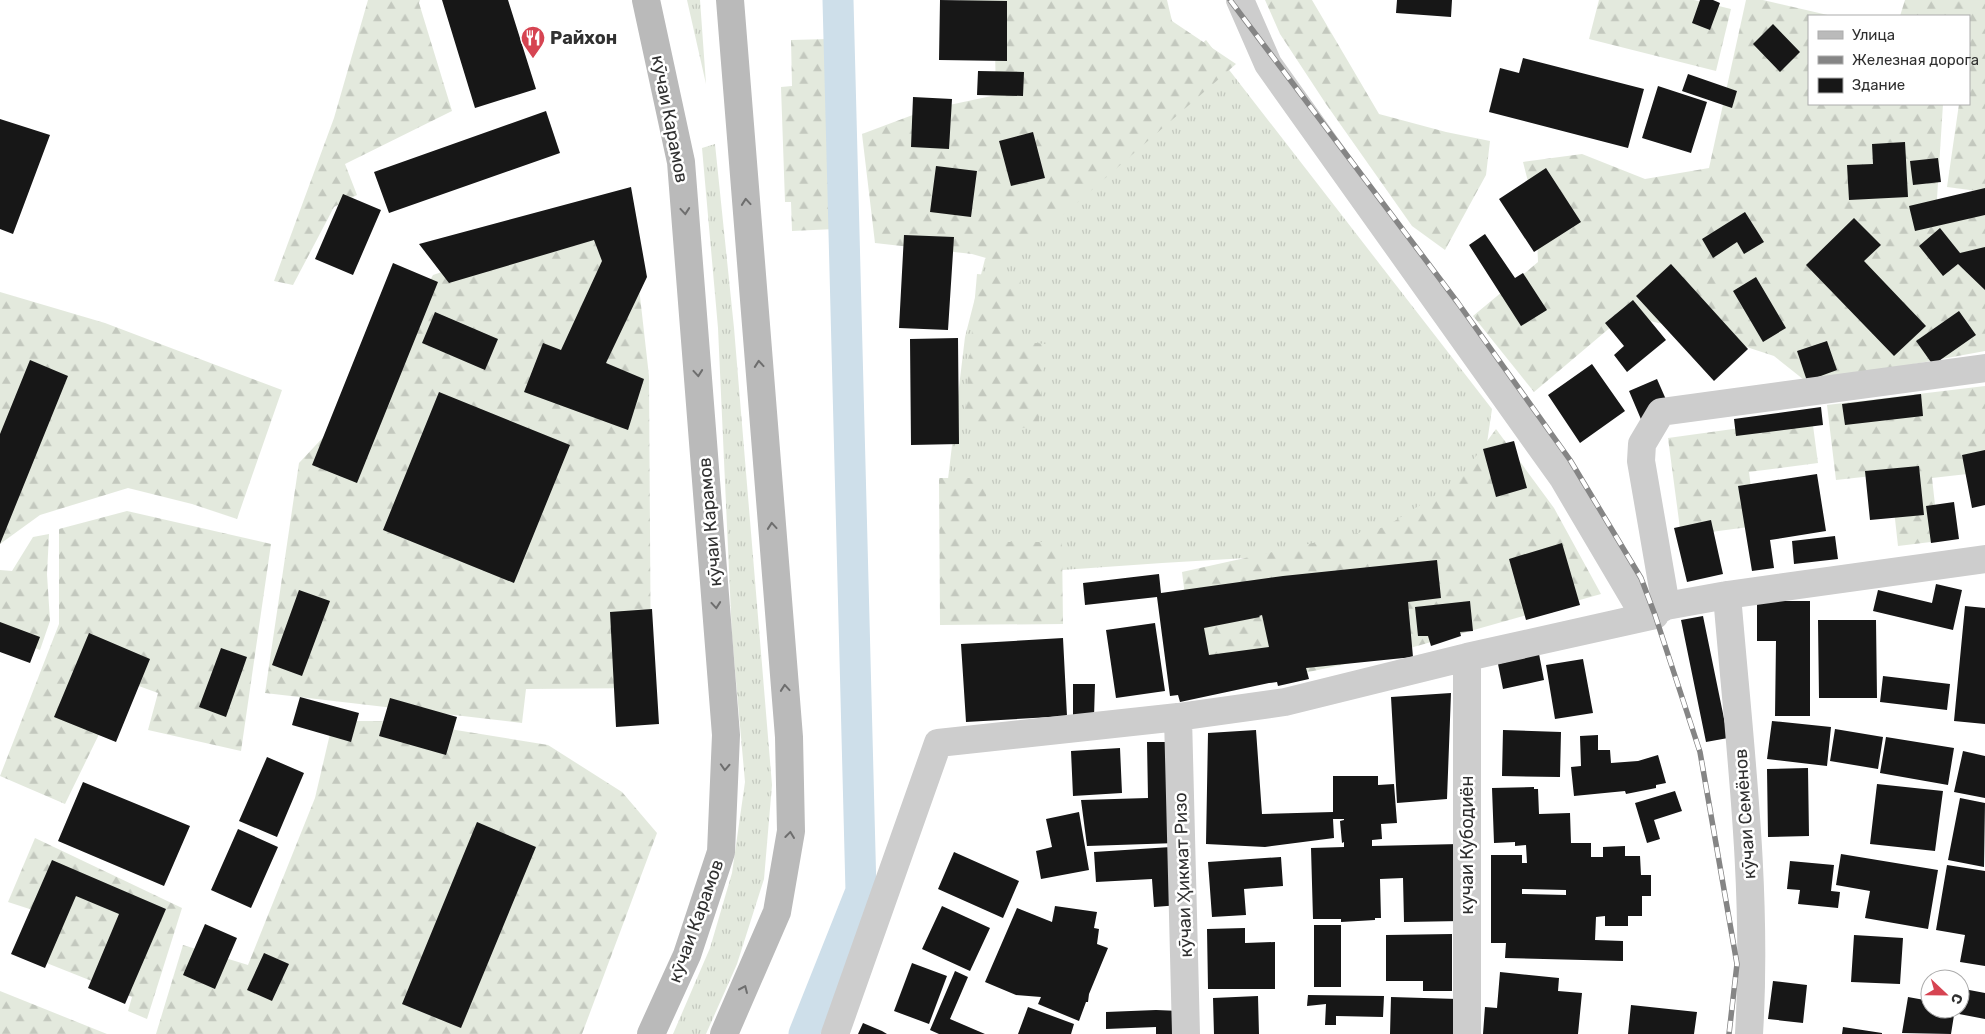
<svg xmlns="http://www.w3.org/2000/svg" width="1985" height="1034" viewBox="0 0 1985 1034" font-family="Rubik,sans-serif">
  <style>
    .grass { fill: url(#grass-tufts) }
    .forest { fill: url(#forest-firs) }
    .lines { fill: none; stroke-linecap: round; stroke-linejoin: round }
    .canal { stroke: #cedfea; stroke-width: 31 }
    .building { fill: #171717; fill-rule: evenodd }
    .minor { stroke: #cdcdcd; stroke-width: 28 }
    .secondary { stroke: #bababa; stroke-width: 28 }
    .rail-casing { stroke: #858585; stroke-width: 5.5 }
    .rail { stroke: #fff; stroke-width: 4; stroke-dasharray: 11; stroke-linecap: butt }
    .oneway { stroke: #6e6e6e }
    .labels { text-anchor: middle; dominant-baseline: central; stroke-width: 5; stroke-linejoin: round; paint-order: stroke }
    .poi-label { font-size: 18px; font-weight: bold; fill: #303030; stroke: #fff; text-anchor: start }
    .street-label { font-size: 18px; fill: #303030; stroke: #fff }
  </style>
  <defs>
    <pattern id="grass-tufts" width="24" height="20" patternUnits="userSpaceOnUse" patternTransform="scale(1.25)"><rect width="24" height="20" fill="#e3e9dd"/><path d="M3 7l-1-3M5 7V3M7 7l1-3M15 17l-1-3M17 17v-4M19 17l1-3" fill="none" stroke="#c3c8be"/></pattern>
    <pattern id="forest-firs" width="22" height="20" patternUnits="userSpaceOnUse" patternTransform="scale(1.25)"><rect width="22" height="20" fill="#e3e9dd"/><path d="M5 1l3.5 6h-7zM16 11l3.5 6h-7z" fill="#c3c8be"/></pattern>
  </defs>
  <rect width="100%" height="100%" fill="#fff"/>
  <path class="grass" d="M687,0H700L706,84Z
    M1206,40L1492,409L1472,545L1162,563L992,575L948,479L965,337L985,259L1086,151Z
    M715,144L734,328L772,785L764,879L737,964L706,1034H673L710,948L732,873L745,782L732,636L718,328L702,148Z"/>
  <path class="forest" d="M368,0H420L419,3L452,111L345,164L357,195L334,207L293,285L274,281L334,118Z
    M960,0H1167L1172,21L1236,64L1007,264L972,254L875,243L862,134L926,110L996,95L995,51L959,32Z
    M1265,0H1312L1379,114L1446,132L1490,141L1486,175L1445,250L1412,226L1326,104L1280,34Z
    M1599,0H1694L1731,9L1716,71L1589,39Z
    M1746,0H1763L1832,16H1809V104H1943L1936,214H1985V351L1909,365L1813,387L1774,356L1713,336L1625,315L1534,392L1473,316L1538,262L1536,213L1523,162L1582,154L1645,179L1709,168Z
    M1905,0H1985V192L1947,187L1959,104H1969V16H1900Z
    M828,39L835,229L792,231L791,202H785L781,87L792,86L791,40Z
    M630,208L649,376L651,688L526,689L522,723L265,693L299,463L376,381L433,275Z
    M977,274L1021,278L1015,341L1046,344L1038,429L964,422Z
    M0,292L105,323L282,390L237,519L192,504L128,488L40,515L0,544Z
    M1985,386V472L1932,478L1939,541L1898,546L1890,474L1836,480L1827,405Z
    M1812,418L1818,463L1749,472L1756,526L1681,536L1668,438Z
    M1496,429L1554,508L1601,594L1378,657L1290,676L1196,682L1182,572L1385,527L1457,482Z
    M939,478H986L987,542H1062L1063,624L940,625Z
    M127,511L271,544L241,751L148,730L158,693L125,681L65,804L0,776L59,624V529Z
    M49,534L47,574L50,621L40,650L0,634V570L12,571L33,537Z
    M333,721H400L548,745L622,792L657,833L582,1034H156L183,945L248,965L315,798Z
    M35,838L182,908L147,1019L128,1011L132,997L34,958L48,915L8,902Z
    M0,991L107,1034H0Z"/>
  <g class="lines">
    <path class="canal" d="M804,1034L861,891L838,0"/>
  </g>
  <path class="building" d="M442,0H508L536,89L475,108Z
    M940,0L1007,1V61L939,60Z
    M1397,0H1452L1451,17L1396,13Z
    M1700,0H1713L1720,3L1710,30L1692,23Z
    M1773,24L1800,52L1780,72L1753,44Z
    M1523,58L1644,89L1628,148L1489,112L1500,68L1519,73Z
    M978,71L1024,72L1023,96L977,95Z
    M1688,74L1737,91L1732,108L1682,91Z
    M1658,86L1707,102L1691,153L1642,138Z
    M913,97L952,99L949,149L911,147Z
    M546,111L560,153L389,213L374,172Z
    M0,119L50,135L13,234L0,229Z
    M1033,132L1045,178L1011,186L999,141Z
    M1905,142L1908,197L1849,200L1847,165L1873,164L1872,144Z
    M1938,158L1941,182L1913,185L1910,161Z
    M936,166L977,171L971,217L930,212Z
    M1546,168L1581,222L1534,252L1499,199Z
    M631,187L647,277L606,363L644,379L628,430L524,392L543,343L561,350L602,261L594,240L449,283L419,244Z
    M1985,188V215L1915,231L1909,206Z
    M343,194L381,210L353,275L315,259Z
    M1745,212L1764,242L1744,254L1737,242L1713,258L1702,239Z
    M1854,218L1881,245L1864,261L1926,326L1894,356L1806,265Z
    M1940,228L1960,253L1985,247V290L1958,264L1943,276L1919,246Z
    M1485,234L1515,278L1523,273L1547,310L1521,326L1469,245Z
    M904,235L954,237L948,330L899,328Z
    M393,263L438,282L357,483L312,465Z
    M1671,264L1748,349L1714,381L1636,296Z
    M1756,277L1786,328L1763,342L1733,291Z
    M1633,300L1666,340L1627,372L1614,355L1624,346L1605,323Z
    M1959,311L1976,335L1933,365L1916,341Z
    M435,312L498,339L485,370L422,343Z
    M958,338L959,444L911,445L910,339Z
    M1827,341L1837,370L1807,381L1797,351Z
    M30,360L68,376L0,544V434Z
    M1592,364L1625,411L1580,443L1548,395Z
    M1657,379L1671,411L1643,424L1629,391Z
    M439,392L570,445L514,583L383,530Z
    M1921,394L1923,416L1845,425L1842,404Z
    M1821,407L1823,425L1736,436L1734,419Z
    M1514,441L1527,488L1496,497L1483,449Z
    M1985,450V505L1972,508L1962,455Z
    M1919,466L1924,515L1870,520L1865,471Z
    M1817,474L1826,531L1770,540L1774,568L1752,571L1738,486Z
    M1954,502L1959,539L1931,543L1926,506Z
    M1711,520L1723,574L1687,582L1674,528Z
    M1835,536L1838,559L1794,564L1792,541Z
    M1562,543L1580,605L1526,620L1509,559Z
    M1437,560L1441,598L1408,602L1413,657L1306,668L1309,679L1278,686L1277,682L1269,683L1180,702L1178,695L1170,696L1157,597L1085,605L1083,583L1159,574L1161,593L1283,576ZM1262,615L1269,647L1209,655L1204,628L1260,617L1259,616Z
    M1936,584L1962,590L1953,630L1873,611L1878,590L1932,603Z
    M299,590L330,601L302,676L272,665Z
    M1470,601L1473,631L1460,632L1461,636L1431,646L1428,636H1418L1415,607Z
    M1757,601H1810V716H1775L1776,641H1757Z
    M1965,606L1985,608V724L1954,721Z
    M652,609L659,724L616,727L610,612Z
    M1703,616L1728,738L1706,742L1681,620Z
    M1818,620H1876L1877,698H1819Z
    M0,622L40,637L30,663L0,652Z
    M1155,623L1165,691L1116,698L1106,630Z
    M89,633L150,659L116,742L54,717Z
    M1063,638L1067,716L966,722L961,644Z
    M221,648L247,657L226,717L199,707Z
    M1539,654L1544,680L1503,689L1498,664Z
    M1583,659L1593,713L1555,719L1546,665Z
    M1883,676L1950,684L1947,710L1880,702Z
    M1073,684H1095L1094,717H1073Z
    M1451,693L1447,799L1397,803L1391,697Z
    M300,697L359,713L351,742L292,725Z
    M390,698L457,717L446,755L379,736Z
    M1772,721L1831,727L1827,766L1767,759Z
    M1835,729L1883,737L1878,769L1830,761Z
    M1256,730L1262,814L1333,812V776H1378V785L1394,784L1397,823L1381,824L1382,839L1372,840V846L1459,844L1461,921L1404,922L1403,878L1380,879L1381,918H1375V920L1341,922V919H1313L1311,848L1344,847V842L1342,843L1340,821L1344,820V819H1333L1334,838L1265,847L1206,844L1208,733Z
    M1503,730L1561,732L1560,777L1502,776Z
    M1598,735V750H1610L1611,763L1638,761L1658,755L1666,783L1656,785V788L1626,794L1625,791L1574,796L1571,767L1581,766L1580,736Z
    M1886,737L1954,748L1948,785L1880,773Z
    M1147,742H1173L1177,843L1087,846L1081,800L1148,798Z
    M1120,748L1122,793L1073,796L1071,751Z
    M1963,751L1985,756V798L1954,792Z
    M267,757L304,773L277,837L239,821Z
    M1808,768L1809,836L1768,837L1767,769Z
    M83,782L190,826L164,886L58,841Z
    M1877,784L1943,791L1935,851L1870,844Z
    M1534,787V789H1538L1539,814L1570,813L1571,843H1591V857H1603V847L1625,846V856H1640L1641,875H1651V896H1642V916H1628V926H1605V916L1596,917L1595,940L1623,941V961L1505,958L1506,943H1491V855H1522V863H1527L1526,845L1515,846V842L1494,843L1492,788ZM1522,889L1566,890V895L1522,894Z
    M1675,791L1682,811L1654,820L1660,839L1647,843L1635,803Z
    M1960,798L1985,803L1984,867L1948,860Z
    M1079,812L1089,870L1041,879L1036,851L1052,847L1046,819Z
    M477,822L536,847L461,1028L402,1004Z
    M238,829L278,847L251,908L211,890Z
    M1171,847L1180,905L1154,907L1152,879L1096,882L1094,852Z
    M954,852L1019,881L1003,918L938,889Z
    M1841,854L1938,870L1928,929L1865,918L1870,891L1836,885Z
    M1281,857L1283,886L1244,889L1246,915L1212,917L1208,862Z
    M52,860L166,909L125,1004L88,988L119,914L76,896L45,968L11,954Z
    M1790,861L1834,865L1831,891L1840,892L1838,908L1798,904L1800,890L1787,889Z
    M1947,865L1985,871V966L1960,962L1965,935L1936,930Z
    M942,906L990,928L970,971L922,949Z
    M1055,906L1097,912L1094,928L1099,929L1097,944L1108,948L1089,994L1088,1002H1086L1079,1021L1038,1004L1041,997L1016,995L985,982L1017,908L1052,922Z
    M205,924L237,938L215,989L183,975Z
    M1314,925H1341V987H1314Z
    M1245,928V943L1275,942V989H1208L1207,929Z
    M1452,934V991H1423V981H1386V935Z
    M1854,935L1903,938L1900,984L1851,982Z
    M264,953L289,964L272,1001L247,990Z
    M912,963L947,976L929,1024L894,1011Z
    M955,971L968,977L950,1019L985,1034H939L930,1030Z
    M1500,972L1559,978L1558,991L1582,993L1578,1034H1483L1485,1007L1497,1008Z
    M1773,981L1807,985L1803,1023L1768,1019Z
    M1964,989L1985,993V1019L1959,1014Z
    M1308,995L1384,996L1383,1017L1336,1016V1025H1325L1326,1004L1307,1006Z
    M1258,996L1259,1034H1214L1213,998Z
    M1391,997L1457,999L1456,1034H1390Z
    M1908,997L1930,1001V1009H1955L1951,1034L1902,1033Z
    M1631,1005L1697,1012L1694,1034H1628Z
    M1028,1007L1074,1024L1071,1034H1018Z
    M1156,1010L1180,1011V1034H1156V1027L1106,1029V1012Z
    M863,1023L882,1031L887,1034H858Z
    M1843,1027L1882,1033V1034H1842Z"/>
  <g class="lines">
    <path class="minor" d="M1240,0L1268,64L1563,478L1645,617
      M1727,595C1739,741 1758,887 1749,1034
      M1666,606L1641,461L1642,444L1661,412L1985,368
      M1467,657V1034
      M1178,717L1186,1034
      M835,1034L938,743L1178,717L1285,702L1467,657L1655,615L1645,617L1666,606L1727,595L1985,559"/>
    <path class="secondary" d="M646,0L681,162L726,735L721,852L687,955L651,1034
      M724,1034L777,912L791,831L789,737L730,0"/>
    <defs>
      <path id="rail" d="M1230,0L1458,303L1570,460L1641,578L1655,615L1700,752L1737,964L1729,1034"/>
    </defs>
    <use href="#rail" class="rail-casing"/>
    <use href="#rail" class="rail"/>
  </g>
  <defs><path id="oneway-chevron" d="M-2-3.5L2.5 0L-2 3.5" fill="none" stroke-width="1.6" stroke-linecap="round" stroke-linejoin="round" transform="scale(1.25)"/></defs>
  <g class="oneway">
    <use href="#oneway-chevron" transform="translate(746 202) rotate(-95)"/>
    <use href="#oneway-chevron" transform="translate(685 211) rotate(85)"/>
    <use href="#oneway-chevron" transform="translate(759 364) rotate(-95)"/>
    <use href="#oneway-chevron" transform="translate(698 373) rotate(85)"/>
    <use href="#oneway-chevron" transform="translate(772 526) rotate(-95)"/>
    <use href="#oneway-chevron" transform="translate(716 605) rotate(85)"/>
    <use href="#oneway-chevron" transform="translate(785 688) rotate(-95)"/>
    <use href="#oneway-chevron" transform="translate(725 767) rotate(93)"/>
    <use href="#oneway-chevron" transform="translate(790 835) rotate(-83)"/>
    <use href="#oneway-chevron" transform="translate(744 989) rotate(-66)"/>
  </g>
  <defs>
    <symbol id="restaurant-pin" viewBox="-11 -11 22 30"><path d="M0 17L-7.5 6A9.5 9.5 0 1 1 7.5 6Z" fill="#d64452" stroke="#fff"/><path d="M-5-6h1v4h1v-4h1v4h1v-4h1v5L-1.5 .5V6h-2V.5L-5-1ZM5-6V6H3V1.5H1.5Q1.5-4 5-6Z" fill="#fff"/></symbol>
  </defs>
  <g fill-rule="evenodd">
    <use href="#restaurant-pin" x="519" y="24" width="28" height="38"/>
  </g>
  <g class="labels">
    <g class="poi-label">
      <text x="550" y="38">Райхон</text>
    </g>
    <g class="street-label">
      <text transform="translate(670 119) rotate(79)">кӯчаи Карамов</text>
      <text transform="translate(710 522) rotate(-95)">кӯчаи Карамов</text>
      <text transform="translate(1745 814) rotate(-94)">кӯчаи Семёнов</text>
      <text transform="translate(1467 845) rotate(-90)">кучаи Кубодиён</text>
      <text transform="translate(1183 875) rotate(-92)">кӯчаи Ҳикмат Ризо</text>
      <text transform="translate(696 921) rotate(-70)">кӯчаи Карамов</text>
    </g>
  </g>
  <rect x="1808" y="15" width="162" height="90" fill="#ffffff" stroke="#acacac"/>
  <rect x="1818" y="31" width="25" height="8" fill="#bababa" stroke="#acacac"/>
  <text x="1852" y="40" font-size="15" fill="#303030">Улица</text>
  <rect x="1818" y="56" width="25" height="8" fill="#858585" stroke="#acacac"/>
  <text x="1852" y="65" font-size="15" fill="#303030">Железная дорога</text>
  <rect x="1818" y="78" width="25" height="15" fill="#171717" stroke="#acacac"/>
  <text x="1852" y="90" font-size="15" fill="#303030">Здание</text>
  <g transform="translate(1945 994) rotate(112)"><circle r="24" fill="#ffffff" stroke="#acacac"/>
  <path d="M0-4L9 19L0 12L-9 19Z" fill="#d64452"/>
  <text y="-8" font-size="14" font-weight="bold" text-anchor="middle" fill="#303030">С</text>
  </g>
</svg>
